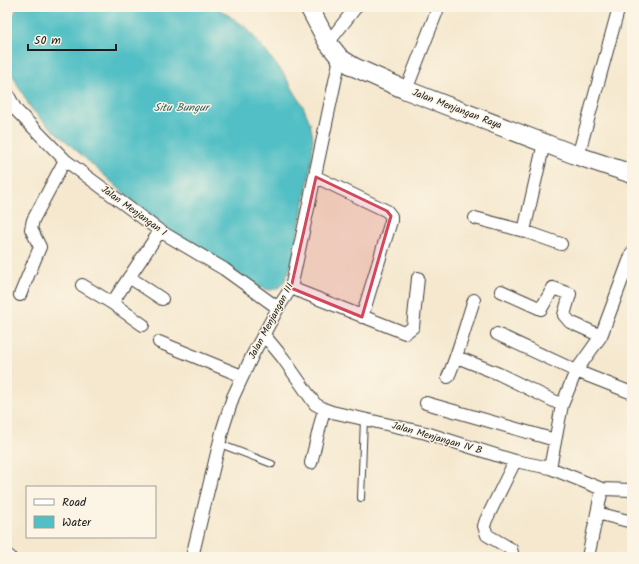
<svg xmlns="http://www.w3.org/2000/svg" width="639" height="564" viewBox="0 0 639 564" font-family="Kalam,sans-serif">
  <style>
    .water { fill: #51bfc5; stroke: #366e70 }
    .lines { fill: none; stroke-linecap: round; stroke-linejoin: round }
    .service-casing { stroke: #3d3b37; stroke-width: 8 }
    .minor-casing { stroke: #3d3b37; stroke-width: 14 }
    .secondary-casing { stroke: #3d3b37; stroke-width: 20 }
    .service { stroke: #fff; stroke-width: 6 }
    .minor { stroke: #fff; stroke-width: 12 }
    .secondary { stroke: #fff; stroke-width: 18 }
    .marked { fill: #d1495b; fill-opacity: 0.2; stroke: #d1495b; stroke-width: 3; stroke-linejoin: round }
    .labels { text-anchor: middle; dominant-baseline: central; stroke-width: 3; stroke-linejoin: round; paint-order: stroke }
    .street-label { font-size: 10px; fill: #1c1c1c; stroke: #fcf5e5 }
    .water-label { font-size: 11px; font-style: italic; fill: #315d60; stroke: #fcf5e5 }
  </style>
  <rect width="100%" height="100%" fill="#fcf5e5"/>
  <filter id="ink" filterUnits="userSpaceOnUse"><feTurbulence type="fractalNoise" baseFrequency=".025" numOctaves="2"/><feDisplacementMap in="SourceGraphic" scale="8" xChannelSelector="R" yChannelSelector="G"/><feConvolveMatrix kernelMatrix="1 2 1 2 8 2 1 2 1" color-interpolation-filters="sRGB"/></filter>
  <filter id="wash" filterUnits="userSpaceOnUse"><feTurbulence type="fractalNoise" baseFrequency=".012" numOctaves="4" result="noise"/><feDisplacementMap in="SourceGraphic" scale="16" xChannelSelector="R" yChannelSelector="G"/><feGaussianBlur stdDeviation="0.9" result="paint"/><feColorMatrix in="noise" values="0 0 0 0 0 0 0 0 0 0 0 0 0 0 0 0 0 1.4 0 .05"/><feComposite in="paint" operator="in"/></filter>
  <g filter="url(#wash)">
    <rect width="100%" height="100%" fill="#f5e8cf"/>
    <path class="water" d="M18,7H216L247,28L283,73L303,106L310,123L313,138L312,156L309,177L292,261L287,275L284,282L278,288L271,290L261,288L168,229L141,208L40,118L30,107L7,65V25Z"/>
  </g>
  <g filter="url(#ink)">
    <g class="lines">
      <defs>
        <path id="service" d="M220,444L272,464
          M361,498L364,419"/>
        <path id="minor" d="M328,43L356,7
          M406,90L437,11
          M7,93L16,110L65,160L160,231L224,269L278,308
          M544,143L524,231L561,244
          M578,156L619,7
          M316,177L387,211L391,216V221L362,317
          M475,218L524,231
          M129,277L162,299
          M82,285L112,303L143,325
          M291,288L405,333L413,327L418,278
          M501,291L541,309L553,288L570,294L564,315L570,322L601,336
          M20,295L40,247L31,229L33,220L65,160
          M112,303L160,231
          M497,334L576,371L632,393
          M264,335L283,358L315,404L324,409L332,412L426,433L515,461L550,468L602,489L632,490
          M159,342L242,376
          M457,357L499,374L562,405
          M448,377C459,352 465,326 474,300
          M426,403L555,440
          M311,463L324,409
          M550,468L562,405L576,371L601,336L632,253
          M597,513L632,522
          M7,555L10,557
          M192,557L223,428L233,397L253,354L278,308L291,288L340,58
          M513,557L511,549L487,535L484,526L486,520L515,461
          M588,557L602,489"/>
        <path id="secondary" d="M309,7L328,43L340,58L354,67L406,90L578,156L632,174"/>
      </defs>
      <use href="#service" class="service-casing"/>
      <use href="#minor" class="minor-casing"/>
      <use href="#secondary" class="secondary-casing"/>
      <use href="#service" class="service"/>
      <use href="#minor" class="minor"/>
      <use href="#secondary" class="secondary"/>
    </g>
  </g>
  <path class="marked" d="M316,177L387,211L391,216L362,317L291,288Z"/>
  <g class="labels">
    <g class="street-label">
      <text transform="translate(457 109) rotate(21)">Jalan Menjangan Raya</text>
      <text transform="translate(134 211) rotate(36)">Jalan Menjangan I</text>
      <text transform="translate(271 321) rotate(-62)">Jalan Menjangan III</text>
      <text transform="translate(437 438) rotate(16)">Jalan Menjangan IV B</text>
    </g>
    <g class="water-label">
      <text x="181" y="108">Situ Bungur</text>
    </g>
  </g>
  <rect width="639" height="564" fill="none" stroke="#fcf5e5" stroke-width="24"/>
  <rect x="26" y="486" width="130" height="52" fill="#fcf5e5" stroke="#a29e95"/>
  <rect x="34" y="499" width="20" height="6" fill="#ffffff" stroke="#a29e95"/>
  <text x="62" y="506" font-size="12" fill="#1c1c1c">Road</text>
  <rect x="34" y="516" width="20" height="12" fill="#51bfc5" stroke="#a29e95"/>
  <text x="62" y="526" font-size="12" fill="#1c1c1c">Water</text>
  <path d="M28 44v6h88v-6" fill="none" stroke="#1c1c1c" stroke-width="2"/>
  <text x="34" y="44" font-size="12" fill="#1c1c1c" stroke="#fcf5e5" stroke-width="3" paint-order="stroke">50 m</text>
</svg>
